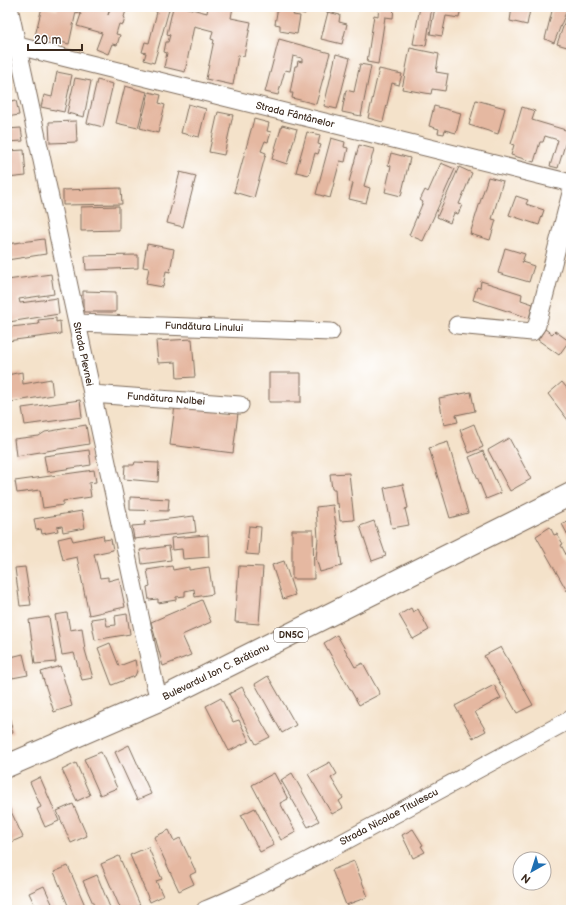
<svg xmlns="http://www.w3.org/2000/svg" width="578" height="917" viewBox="0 0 578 917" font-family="'Balsamiq Sans',sans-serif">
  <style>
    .building { fill: #e5b8a1 }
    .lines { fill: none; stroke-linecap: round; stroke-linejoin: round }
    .minor-casing { stroke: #7c6a5a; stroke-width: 19 }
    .major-casing { stroke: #7c6a5a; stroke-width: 24 }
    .minor { stroke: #fff; stroke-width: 17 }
    .major { stroke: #fff; stroke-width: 22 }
    .labels { text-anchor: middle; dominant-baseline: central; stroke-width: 4; stroke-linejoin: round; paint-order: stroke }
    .shield { fill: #fff; stroke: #766a62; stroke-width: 1 }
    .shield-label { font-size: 9px; font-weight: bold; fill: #3b2a1e }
    .street-label { font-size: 10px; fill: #3b2a1e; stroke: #fff }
  </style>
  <rect width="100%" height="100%" fill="#fff"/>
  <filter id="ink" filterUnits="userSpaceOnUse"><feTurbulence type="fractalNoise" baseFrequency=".025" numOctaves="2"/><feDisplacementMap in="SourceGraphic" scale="8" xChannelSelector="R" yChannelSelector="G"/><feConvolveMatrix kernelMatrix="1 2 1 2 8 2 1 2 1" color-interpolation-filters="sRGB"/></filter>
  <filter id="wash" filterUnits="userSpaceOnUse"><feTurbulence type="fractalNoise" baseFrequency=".012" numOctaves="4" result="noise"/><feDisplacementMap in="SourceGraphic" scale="16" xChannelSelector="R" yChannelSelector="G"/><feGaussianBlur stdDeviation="0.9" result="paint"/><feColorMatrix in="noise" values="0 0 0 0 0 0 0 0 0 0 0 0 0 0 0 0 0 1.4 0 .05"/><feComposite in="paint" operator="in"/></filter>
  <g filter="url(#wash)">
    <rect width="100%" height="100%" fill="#f4e2ca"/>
    <g id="blocks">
      <path class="building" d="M42,7L57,10L58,7H110L108,15L111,7H127L124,17L125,18L123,25L119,24L116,34L120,35L117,45L112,44L108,54L96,49L102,33L77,26L81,14L76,12L69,44L35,36Z
        M156,7L169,10L154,63L144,60L146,53L142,52L145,42L149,43L157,12L155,11Z
        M173,7H184L207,13L208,7H233L231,18L251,22L244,56L238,55L233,85L206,79L214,40L211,39L213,31L194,26L185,72L164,67L167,53L164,52L166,42H168L170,35L167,34Z
        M278,7H306L305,14L294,12L293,15L300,16L297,34L280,31V25L275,24Z
        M312,7H328V12L311,9Z
        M379,7H394L393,18L385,17L378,64L367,62L374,15L378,16Z
        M420,7H432L426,46L413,44Z
        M435,7H461L459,18L446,16L442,36L430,34Z
        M512,7H528V10H530L527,25L510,21Z
        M553,7H568L554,43L545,39Z
        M570,7L571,40H570L567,47L557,44Z
        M328,12L340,15L339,22L347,24L342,44L321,39Z
        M279,39L330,53L316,104L292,98L293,93H290L295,66H297L298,61L302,62V58L293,56L290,71L285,70L278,95L265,92Z
        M410,48L439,54L436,72L448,74L445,91L432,89L431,94L402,89Z
        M336,54L350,58L337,109L324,106Z
        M360,64L371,66L361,116L342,112L346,90L354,92Z
        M7,67L13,90L7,92Z
        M379,69L402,74L399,85L392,83L383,122L368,118Z
        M57,72L72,75L64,112L41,107L44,95L52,97Z
        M75,78L91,81L84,117L67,113Z
        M97,80L113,84L103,127L87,123Z
        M125,86L147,92L138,128L116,123Z
        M149,92L161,95L159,103L165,105L158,133L140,128Z
        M16,100L19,115L7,117V102Z
        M476,100L505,108L498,134L469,125Z
        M188,104L206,109L199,137L181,133Z
        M434,106L461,113L456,133L445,130L444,134L438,133L439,129L429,126Z
        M522,107L535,111L532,120L569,131L558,168L550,166L558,140L545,136L543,142H540L534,162L511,155L514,145L511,144Z
        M218,112L233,115L224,155L209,152Z
        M254,119L269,123L267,131L271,132L268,142L265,141L261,151L266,153L254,198L234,192Z
        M76,121L77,142L50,143L49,122Z
        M282,125L297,129L287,164L272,159Z
        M21,128L23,141L7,142V129Z
        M307,132L320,135L318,144L321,145L318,154L315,153L309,175L296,172Z
        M331,138L345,142L344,147L348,148L345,162L340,161L330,198L316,194Z
        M359,145L374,149L364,186L370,188L366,203L349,199L353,183L349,182Z
        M24,150L26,176L7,178V151Z
        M391,153L410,158L401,196L385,192L391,166L388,165Z
        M441,163L455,169L423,241L409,235L423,202L420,200L425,190L428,192Z
        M459,167L472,173L459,204L462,205L458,214L454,213L450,223L437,217Z
        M180,172L196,176L183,227L167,223Z
        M488,177L503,181L492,219L496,220L490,240L470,234Z
        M121,188L122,204L63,205V190Z
        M516,196L528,200L526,204L544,210L539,225L509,215Z
        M119,206V230L81,231V207Z
        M44,239L46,254L7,260V244Z
        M147,244L174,249L170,272L166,271L163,287L146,284L149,268L143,267Z
        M505,248L525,254L522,262L534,266L529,282L498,273Z
        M138,255V268L86,270L85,256Z
        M51,274L54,294L19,299L20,303L57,298L59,314L9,322L7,310V280Z
        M481,281L522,294L521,300L533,304L529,318L473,300L477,287L480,288Z
        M83,291L116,292V312H83Z
        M56,318V322L60,321L61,334L7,341V331L10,330V327L39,324L38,320Z
        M545,329L552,334L555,331L569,341L559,355L538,340Z
        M192,339L195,377L177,378L176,362L158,363L156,341Z
        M22,372L23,384L51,379L53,395L11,402L7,375Z
        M269,373H301V402H269Z
        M562,382L571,393V424L548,394Z
        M471,392L475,411L456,415L458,422L444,425L439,398Z
        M80,400L82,417L25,425L22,408Z
        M175,405L238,413L233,453L170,445Z
        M474,424L483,447L469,453L460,430Z
        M86,425L89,444L16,456L14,439L39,436L45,432Z
        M509,438L531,479L510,491L488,450Z
        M448,442L468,513L450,518L429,448Z
        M89,450L91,465L47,472L44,456Z
        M483,451L501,493L486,499L469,457Z
        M135,462L159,463L158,482L124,479L125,465H134Z
        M94,470L96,482L89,483L91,497L63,501V505L43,508L40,490L17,493L15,481Z
        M349,473L354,520L340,521L338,503L336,504L335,489H332L330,474Z
        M403,484L408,508L405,509L409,525L392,528L384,488Z
        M130,497L169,499L168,511L130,510Z
        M333,505L342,566L320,572L316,558L318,539L316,507Z
        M82,511L85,528L63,532L62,526L57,527L58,531L42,534L41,529L36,530L34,519Z
        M194,516L196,532L134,539L132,526L145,525L144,522Z
        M571,519V541L562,524Z
        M374,521L386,556L372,561L360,526Z
        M249,526L261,527L259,555L246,554Z
        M550,527L554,535L557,534L563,544L561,545L571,564V589L567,591L536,536Z
        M292,530H313L314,579H292Z
        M103,535L104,540L111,539L113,550L94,554L100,578L108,577V581L119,578L125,607L89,615L77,557L63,560L58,539L71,536L73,541Z
        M208,535L209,557L183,559L182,549L172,550L171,538Z
        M169,546L171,560L142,564L140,550Z
        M284,561L295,595L283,599L272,565Z
        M172,566L173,570L189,567V570L209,567L213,594L195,597L194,589L185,591V596L176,597V600L158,603V599L149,600L147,587L150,586L147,570Z
        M239,566L263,567L259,624L235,622Z
        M25,567L31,605L20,606L15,568Z
        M202,600L211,622L182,635L191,655L163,666L151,622Z
        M411,608L413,612L418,609L429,630L413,639L399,615Z
        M67,613L70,630L82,628L85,650L93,678L82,680L74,653L62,655L55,615Z
        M127,614L130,634L95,640L91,619L105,617L107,626L116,625L115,616Z
        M49,617L56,662L35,664L29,620Z
        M337,635L355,667L363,663L380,694L359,705L324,643Z
        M110,643L119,666L135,660L137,671L135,676L112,685L98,648Z
        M501,647L533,705L517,713L484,656Z
        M23,654L28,675L7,679V658Z
        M60,666L72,706L54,712L41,672Z
        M268,676L296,725L282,733L255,684Z
        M494,685L501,698L475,712L486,731L473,738L455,706Z
        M242,687L270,737L256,744L229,694Z
        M221,698L233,722L239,720L249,741L229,751L206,706Z
        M7,707L13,733L7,734Z
        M129,745L151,794L137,800L115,752Z
        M101,752L117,788L100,795L84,759Z
        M330,762L337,774L331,778L343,798L339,801L343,808L332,814L308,774Z
        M76,763L90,795L77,801L62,770Z
        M274,773L288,799L280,803L296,832L281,840L252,785Z
        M292,773L319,821L308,827L281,780Z
        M40,777L59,821L45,827L37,809L41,807L30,782Z
        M7,803L23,837L7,844Z
        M73,804L87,836L71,843L57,811Z
        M255,808L274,845L260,852L241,815Z
        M413,829L423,845L421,846L425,852L413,858L402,835Z
        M169,830L174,841L180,838L196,872L190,875L194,884L179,891L154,837Z
        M148,847L162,879L156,881L163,896L150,902L130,855Z
        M119,856L140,905L129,910H121L101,864Z
        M354,861L368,897L346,905L332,870Z
        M68,866L87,910H70L54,872Z
        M97,875L111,910H96L83,881Z
        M44,886L55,910H37L29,893Z"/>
    </g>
  </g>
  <g filter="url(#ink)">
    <use href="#blocks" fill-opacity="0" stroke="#7c6a5a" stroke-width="1"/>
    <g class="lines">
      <defs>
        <path id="minor" d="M9,7L154,681L159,700
          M8,49L18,46L571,183
          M77,323L331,332
          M457,325L532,332L537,325L571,193
          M92,394L240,405
          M205,910C250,892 293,868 336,846C415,804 493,761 571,719"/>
        <path id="major" d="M7,766L159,700L571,494"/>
      </defs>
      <use href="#minor" class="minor-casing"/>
      <use href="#major" class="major-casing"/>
      <use href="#minor" class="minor"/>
      <use href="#major" class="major"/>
    </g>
  </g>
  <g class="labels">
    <rect class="shield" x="274" y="628" width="34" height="14" rx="3"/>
    <g class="shield-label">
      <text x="291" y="635">DN5C</text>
    </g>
    <g class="street-label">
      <text transform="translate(295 115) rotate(14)">Strada Fântânelor</text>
      <text transform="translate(204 327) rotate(2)">Fundătura Linului</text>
      <text transform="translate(83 354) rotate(78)">Strada Plevnei</text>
      <text transform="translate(166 399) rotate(4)">Fundătura Nalbei</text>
      <text transform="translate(216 672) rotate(-26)">Bulevardul Ion C. Brătianu</text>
      <text transform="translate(389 817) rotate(-28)">Strada Nicolae Titulescu</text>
    </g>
  </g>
  <rect width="578" height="917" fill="none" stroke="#fff" stroke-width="24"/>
  <g transform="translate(532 871) rotate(219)"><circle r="19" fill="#ffffff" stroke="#b1aaa5"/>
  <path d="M0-3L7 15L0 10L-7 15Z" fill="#1f6fb2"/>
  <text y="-6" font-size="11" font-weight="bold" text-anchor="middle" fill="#3b2a1e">N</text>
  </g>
  <path d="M28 44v6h54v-6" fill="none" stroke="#3b2a1e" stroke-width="2"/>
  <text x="34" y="44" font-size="12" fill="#3b2a1e" stroke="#ffffff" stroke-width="3" paint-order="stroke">20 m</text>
</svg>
